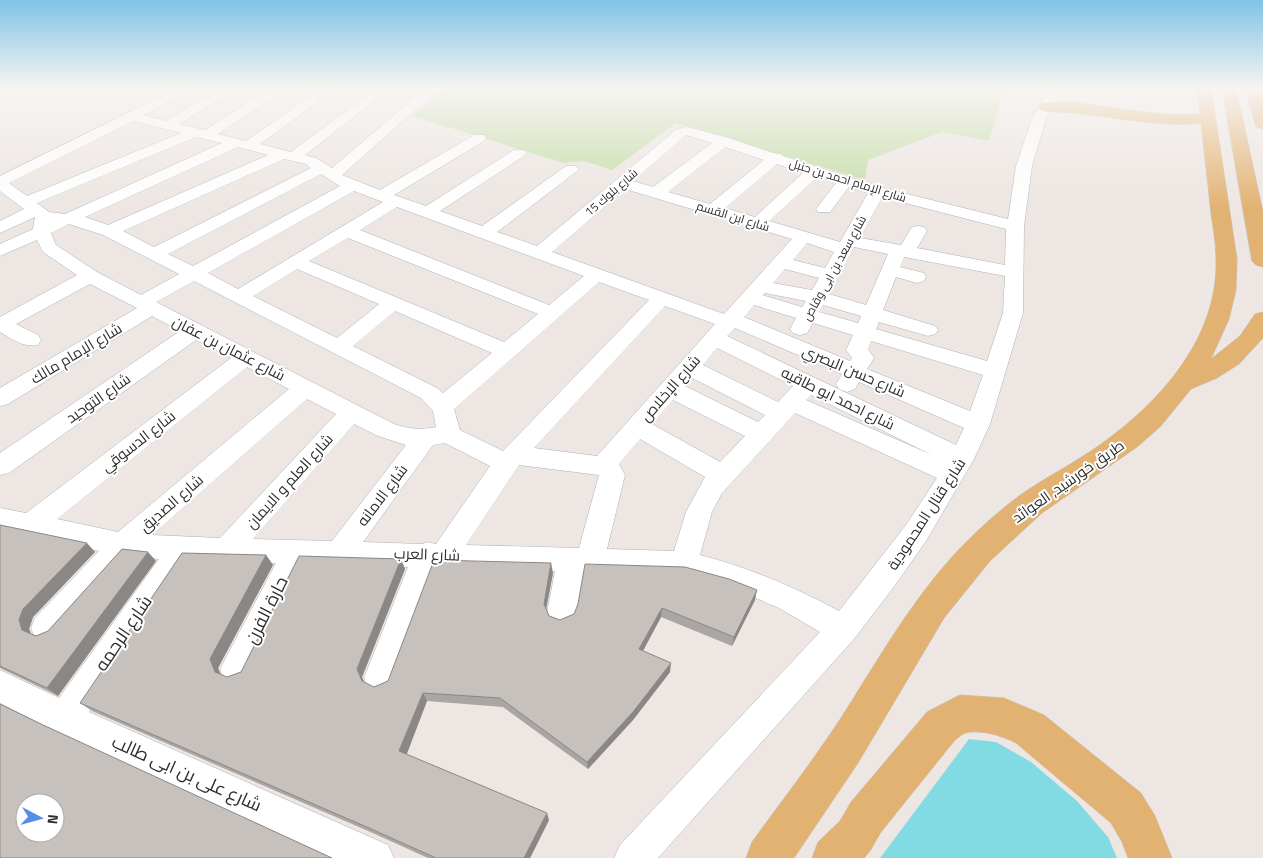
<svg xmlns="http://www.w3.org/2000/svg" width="1263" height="858" viewBox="0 0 1263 858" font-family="'Titillium Web',Cairo,sans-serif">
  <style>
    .green { fill: #c3dda5 }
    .water { fill: #82dbe2 }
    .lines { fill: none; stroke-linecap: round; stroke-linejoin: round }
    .minor-casing { stroke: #aeb2b8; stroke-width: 1 }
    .major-casing { stroke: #c4c4c4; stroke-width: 1 }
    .minor { fill: #fff; fill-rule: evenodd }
    .major { fill: #e2b272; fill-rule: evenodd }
    .wall { fill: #aaa6a3 }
    .shaded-wall { fill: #8b8784 }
    .building { fill: #c6c1bd; stroke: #8b8784; fill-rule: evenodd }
    .labels { text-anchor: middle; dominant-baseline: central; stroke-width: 4; stroke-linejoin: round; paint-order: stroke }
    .far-street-label { font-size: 12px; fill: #2d2d2d; stroke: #fff }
    .street-label { font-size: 15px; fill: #2d2d2d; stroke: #fff }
    .near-street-label { font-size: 18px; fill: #2d2d2d; stroke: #fff }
  </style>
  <rect width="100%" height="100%" fill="#ede6e2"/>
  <path class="green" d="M444,88H1005L989,141L942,132L868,160L865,180L676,123L612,170L584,161L564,163L412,116Z"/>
  <path class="water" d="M969,739L996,742L1031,762L1077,801L1108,837L1117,858H880Z"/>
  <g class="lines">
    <defs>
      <path id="minor" d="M178,88H195L144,115L166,121L221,88H237L179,124L205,130L272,88H287L218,134L246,141L322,88H337L260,144L291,152L377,88H391L305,155L316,158L332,168L426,88H440L342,175L380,190L474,135H484L486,138L484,141L394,195L426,206L514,150H524L526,153L524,156L440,211L482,226L566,166H576L579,169L576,172L497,232L537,246L677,129L688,127L729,138L773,153L781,154L783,156L883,188L1008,219L1016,166L1032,119L1050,88H1062L1046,119L1032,166L1024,226L1023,313L990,424L974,459L926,541L893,588L854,639L658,858H614L620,845L820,632L779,608L732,588L684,575L584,572L577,613L573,623L562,627L551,623L547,613L555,571L436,568L391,689L380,694L369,689L364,678L408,567L304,564L247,680L236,684L225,680L220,669L276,563L189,561L89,712L388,845L394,858H332L53,730L0,703V670L59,698L159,559L129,556L57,638L46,642L35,638L31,628L35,618L99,551L0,530V508L26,513L231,358L196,340L9,473L0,475V453L180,331L152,316L8,404L0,406V388L137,308L90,284L16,324L38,335L41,340L38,345C24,348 12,339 0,332V317L77,275L43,252L37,240L0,256V244L33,229L35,217L0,233V221L24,209L0,191V176ZM133,121L181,133L27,196L9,183ZM686,135L712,143L653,187L633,181ZM196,137L222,143L65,214L49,212L37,203ZM238,147L268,155L108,225L85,217ZM725,147L764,160L710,204L668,192ZM284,159L306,164L311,168L154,247L123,231ZM777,164L803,173L755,217L725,208ZM321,174L340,186L193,266L168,254ZM817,177L836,183L816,209L818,212H830L849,187L868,193L840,242L769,221ZM625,189L792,239L724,314L552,252ZM354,191L383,202L238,289L208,273ZM882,197L1006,229L1005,265L917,248L927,231L924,227L918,226L912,227L901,245L860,238ZM397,207L584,276L549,305L360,230ZM69,224L103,235L179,274L141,295L97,272L56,245L51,233ZM348,238L538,314L504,342L309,261ZM807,243L834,252L825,268L793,260ZM854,247L888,254L866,305L829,294ZM904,257L1005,276L1003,313L987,361L876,329L879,322L928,336L935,334L938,330L935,326L883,310L896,277L917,283L924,281L926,277L924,273L900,267ZM297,269L379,304L337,338L253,296ZM785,269L819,278L812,290L773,283ZM194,281L421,398L433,411L436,427C422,430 408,429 394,424L156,302ZM599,282L649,300L503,451L460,430L454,409ZM765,293L806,301L802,307L762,295ZM754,305L796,318L790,329L793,333L800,335L807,333L813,323L853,335L846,350L852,358L850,361L744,317ZM823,305L861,316L858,323L819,312ZM665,306L715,324L597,456L534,448ZM395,311L492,353L443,393L437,388L353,346ZM735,328L842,374L836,384L839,389L847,392L855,389L859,382L964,428L956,445L727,336ZM871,341L983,375L970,411L867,369L874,358L868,349ZM717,348L793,386L778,402L703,365ZM247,367L289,389L118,532L57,519ZM692,378L765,415L758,422L685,386ZM811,395L932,455L806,400ZM307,399L336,414L220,538L152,535ZM673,400L745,436L720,462L652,424ZM795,413L937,478L906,525L839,611C794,587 750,568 700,555L712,512L722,493ZM354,424L378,436L406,445L332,541L253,539ZM640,439L705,477L686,512L674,551L607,549L625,475L619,464ZM445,443L490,466L436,544L427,542L422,544L363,542L433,445ZM519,465L599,475L579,548L466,545Z"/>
      <path id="major" d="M1197,88H1211L1237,259L1236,290L1229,319L1211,359L1240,336L1255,314L1263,312V338L1239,364L1217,378L1191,389L1160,427L1137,447L1042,513L990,561L944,618L858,763L794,858H746L752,842C781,802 812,762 839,721C875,665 907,607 952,557C974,533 999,510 1026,491C1047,477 1070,465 1091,451C1155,408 1219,341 1216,258C1216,243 1213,228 1211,213C1208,183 1204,153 1201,123C1149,129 1098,111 1046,112L1041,110L1038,107L1041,104C1059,99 1081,103 1099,106C1133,110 1166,117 1200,114Z
        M1222,88H1236L1263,212V267L1256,265L1252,261Z
        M1246,88H1260L1263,97V129L1257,127L1255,124Z
        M960,695L1004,698L1044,715L1141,793L1155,816L1172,858H1128L1122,842L1111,823L1016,743C1002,736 981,729 965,733C962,734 958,738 955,740L881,832L870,851L864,858H812L818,842L840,821L851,802L927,712Z"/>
    </defs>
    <use href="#minor" class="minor-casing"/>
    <use href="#major" class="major-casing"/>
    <use href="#minor" class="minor"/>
    <use href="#major" class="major"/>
  </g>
  <path class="wall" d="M0,525L95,552L33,617L29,629L31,634L36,636L48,631L156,561L58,696L0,668Z
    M266,555L273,565L218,668L221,675L227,677L241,672L401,559L405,569L362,677L364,683L374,687L388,681L553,573L546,610L549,616L560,620L574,614L755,600L732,646L661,617L643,651L670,672L633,720L588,769L503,707L427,701L406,754L549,820L530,858H428L375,834L92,711L80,703Z"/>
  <path class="shaded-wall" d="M87,543L95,552L33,617L29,629L33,639L22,630L19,620L23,609Z
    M148,552L156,561L58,696L47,688Z
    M266,555L273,565L218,668L223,681L215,672L210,659Z
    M401,559L405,569L362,677L367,690L362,681L357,669Z
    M551,563L553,573L545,614L544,604Z
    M757,590L755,600L732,646L734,637Z
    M662,608L661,617L639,658V649Z
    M671,663L670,672L633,720L588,769L587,762Z
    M423,693L427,701L405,759L399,751Z
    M547,813L549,820L530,858H524Z"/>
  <path class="building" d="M0,525L87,543L23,609L19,620L22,630L36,636L48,631L122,549L148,552L47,688L0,666Z
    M182,553L266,555L210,659L215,672L227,677L241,672L299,556L401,559L357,669L362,681L374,687L388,681L434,560L551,563L544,604L549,616L560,620L574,614L578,604L585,564L685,567L729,579L757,590L734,637L662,608L639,649L671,663L633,712L587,762L500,698L423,693L399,751L547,813L524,858H436L369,828L80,703Z
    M0,704L41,724L332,858H0ZM25,803H55V833H25Z"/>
  <linearGradient id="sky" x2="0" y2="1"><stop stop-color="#7fc4e6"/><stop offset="0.42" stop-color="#f7f4f2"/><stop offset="1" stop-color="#f7f4f2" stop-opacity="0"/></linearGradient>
  <rect width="1263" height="208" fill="url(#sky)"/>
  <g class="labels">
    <g class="far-street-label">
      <text transform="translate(848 180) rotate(17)">شارع الإمام احمد بن حنبل</text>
      <text transform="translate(611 192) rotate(-41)">شارع بلوك 15</text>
      <text transform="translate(733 216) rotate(17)">شارع ابن القسم</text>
      <text transform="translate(834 268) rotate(-61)">شارع سعد بن ابى وقاص</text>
    </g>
    <g class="street-label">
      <text transform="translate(229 348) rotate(27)">شارع عثمان بن عفان</text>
      <text transform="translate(76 353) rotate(-31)">شارع الإمام مالك</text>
      <text transform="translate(854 371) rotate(23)">شارع حسن البصري</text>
      <text transform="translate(670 388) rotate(-49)">شارع الإخلاص</text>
      <text transform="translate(98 398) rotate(-35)">شارع التوحيد</text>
      <text transform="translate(838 398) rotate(26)">شارع احمد ابو طاقيه</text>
      <text transform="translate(138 441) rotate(-38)">شارع الدسوقي</text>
      <text transform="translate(289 481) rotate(-48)">شارع العلم و الايمان</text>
      <text transform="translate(1068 481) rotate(-35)">طريق خورشيد, العوائد</text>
      <text transform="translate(382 495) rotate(-53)">شارع الامانه</text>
      <text transform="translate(171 503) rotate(-41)">شارع الصديق</text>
      <text transform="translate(926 514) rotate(-57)">شارع قنال المحمودية</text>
      <text transform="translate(427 554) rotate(2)">شارع العرب</text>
    </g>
    <g class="near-street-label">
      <text transform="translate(266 610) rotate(-63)">حارة الفرن</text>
      <text transform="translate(123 633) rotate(-56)">شارع الرحمه</text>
      <text transform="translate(187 773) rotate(24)">شارع على بن ابى طالب</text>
    </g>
  </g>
  <g transform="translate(40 818) rotate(96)"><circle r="24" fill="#ffffff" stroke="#ababab"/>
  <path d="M0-4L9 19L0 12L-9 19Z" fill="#568de6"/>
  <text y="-8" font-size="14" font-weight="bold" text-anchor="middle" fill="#2d2d2d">N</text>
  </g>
</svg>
